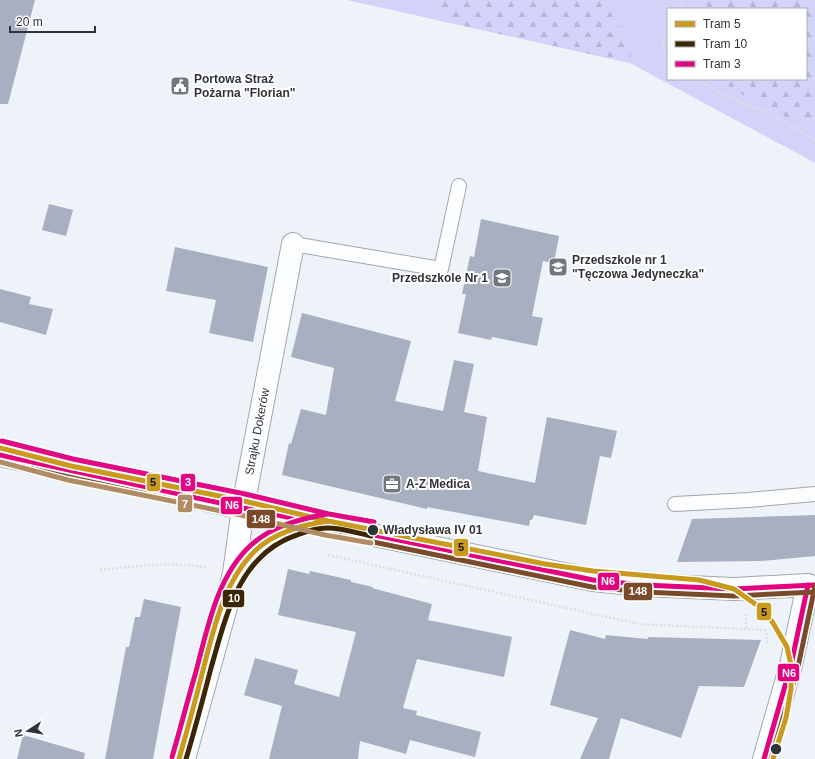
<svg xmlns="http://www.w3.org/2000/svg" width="815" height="759" viewBox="0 0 815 759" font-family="Arial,sans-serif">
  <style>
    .grass { fill: #d3d3fa; fill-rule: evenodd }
    .forest { fill: url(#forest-firs) }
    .building { fill: #a8afc0 }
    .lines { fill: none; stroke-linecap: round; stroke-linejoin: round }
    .service-casing { stroke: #a3a7ab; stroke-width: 16 }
    .minor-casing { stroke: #a3a7ab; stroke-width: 24 }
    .tertiary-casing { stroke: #a3a7ab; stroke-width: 24 }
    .path { stroke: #dedfe1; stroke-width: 2.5; stroke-dasharray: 2 2; stroke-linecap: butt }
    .service { stroke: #fcfdfe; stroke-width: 14 }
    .minor { stroke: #fcfdfe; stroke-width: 22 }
    .tertiary { stroke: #fcfdfe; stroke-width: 22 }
    .bus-1-casing { stroke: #fff; stroke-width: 8 }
    .bus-2-casing { stroke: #fff; stroke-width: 8 }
    .bus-1 { stroke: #e5007d; stroke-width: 5 }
    .bus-2 { stroke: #7a4b2a; stroke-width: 5 }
    .tram-1-casing { stroke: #fff; stroke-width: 8 }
    .tram-2-casing { stroke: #fff; stroke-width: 8 }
    .tram-3-casing { stroke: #fff; stroke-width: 8 }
    .tram-4-casing { stroke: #fff; stroke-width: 8 }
    .tram-1 { stroke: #c89a1d; stroke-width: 5 }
    .tram-2 { stroke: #3b2706; stroke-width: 5 }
    .tram-3 { stroke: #e10886; stroke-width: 5 }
    .tram-4 { stroke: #b08c65; stroke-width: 5 }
    .stop-dot { fill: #303438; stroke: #fff; stroke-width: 1.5 }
    .labels { text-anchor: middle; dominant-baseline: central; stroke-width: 4; stroke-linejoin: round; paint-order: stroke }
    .poi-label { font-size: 12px; font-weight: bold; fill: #303438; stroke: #fff; text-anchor: start }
    .street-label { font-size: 12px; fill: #303438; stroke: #fff }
    .stop-label { font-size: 12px; font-weight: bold; fill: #303438; stroke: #fff; text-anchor: start }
    .line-badge { stroke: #fff; stroke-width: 1.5 }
    .badge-label { font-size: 11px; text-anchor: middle; font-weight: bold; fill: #fff }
    .pale-badge-label { font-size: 11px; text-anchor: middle; font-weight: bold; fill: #111 }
  </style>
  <defs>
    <pattern id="forest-firs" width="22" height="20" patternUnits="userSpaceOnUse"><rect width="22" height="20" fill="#d3d3fa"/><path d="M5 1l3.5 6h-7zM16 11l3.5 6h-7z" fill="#b5b6d7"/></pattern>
  </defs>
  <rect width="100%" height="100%" fill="#eef3f9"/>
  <path class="grass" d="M347,0H815V163L630,63ZM668,9H806V79H668Z"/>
  <path class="forest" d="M439,0H602L631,44L630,63L437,20Z
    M702,0H815V117L808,128L729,88L726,79H806V9H709Z"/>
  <path class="building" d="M0,0H35L8,104H0Z
    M49,204L73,210L66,236L42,230Z
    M481,219L559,236L554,263L543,261L532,316L543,318L537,346L492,337L491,340L458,333L466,294H462L470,256L474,257Z
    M175,247L268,267L253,342L209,333L216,300L166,291Z
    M0,289L31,297L29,304L53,309L46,335L0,322Z
    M302,313L411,341L395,401L443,411L454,360L474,364L464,412L487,417L478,471L535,483L547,417L617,431L611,458L600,456L586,525L534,515L532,520H530L529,526L427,507V509L282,475L289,443L291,444L301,409L326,415L334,368L291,357Z
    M815,515V556L761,561L677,562L692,519Z
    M288,569L309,574L310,571L351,580V582L373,587L372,588L432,604L428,620L512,637L504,677L417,659L403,708L417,711L416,715L481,732L475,757L410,740L406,754L360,741L358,759H269L282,706L244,695L255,658L298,670L294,684L339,697L356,632L278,615Z
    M144,599L181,607L153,759H105L126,647H129L135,617H140Z
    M570,630L605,639L606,635L648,639V637L761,640L744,687L699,686L681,738L621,718L609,759H580L598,718L550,705Z
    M23,735L85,753L84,759H17Z"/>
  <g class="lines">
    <defs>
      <path id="service" d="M293,244L441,269L459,186
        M675,504L749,500L815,494"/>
      <g id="minor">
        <path id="s1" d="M184,759L226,607L234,573L244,501L293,244"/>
      </g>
      <path id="tertiary" d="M0,455L243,508L593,580L643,585L734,589L808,585L791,665L764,759"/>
    </defs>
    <use href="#service" class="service-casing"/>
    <use href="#minor" class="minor-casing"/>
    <use href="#tertiary" class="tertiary-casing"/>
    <path class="path" d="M681,9L683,0
      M668,31C662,42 662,49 668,60
      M697,79L728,97L768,113L815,140
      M328,555L639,624L765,630L768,644
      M100,570C137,566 172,561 209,568
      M746,614V629"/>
    <use href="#service" class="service"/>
    <use href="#minor" class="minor"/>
    <use href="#tertiary" class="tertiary"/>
    <defs>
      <path id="bus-1" d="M0,455L243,508L593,580L643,585L734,589L815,585
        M764,759L791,665L808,585"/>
      <path id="bus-2" d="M0,462L242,515L592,587L643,592L734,596L815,592
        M771,759L798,667L815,586"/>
    </defs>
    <use href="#bus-1" class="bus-1-casing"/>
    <use href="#bus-2" class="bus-2-casing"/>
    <use href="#bus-1" class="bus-1"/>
    <use href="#bus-2" class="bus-2"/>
    <defs>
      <path id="tram-1" d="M0,448L71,466L244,501L328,521L545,564L593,571L699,580L734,589L758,606L770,618L787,647L791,665V689L786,718L773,759
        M179,759C187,731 195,702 202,674C213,632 223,581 256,550C275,532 302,525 328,521"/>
      <path id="tram-2" d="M186,759C195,729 203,699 211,668C226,616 239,554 297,535C307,531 317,528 327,528C342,528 357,533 371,536"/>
      <path id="tram-3" d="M2,441L73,459L245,494L329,514L374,522
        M172,757C180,730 187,702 195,675C207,631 216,577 251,545C272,526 300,519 327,514"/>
      <path id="tram-4" d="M0,462L68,480L241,515L325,535L371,543"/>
    </defs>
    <use href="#tram-1" class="tram-1-casing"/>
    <use href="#tram-2" class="tram-2-casing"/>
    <use href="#tram-3" class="tram-3-casing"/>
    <use href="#tram-4" class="tram-4-casing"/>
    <use href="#tram-1" class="tram-1"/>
    <use href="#tram-2" class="tram-2"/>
    <use href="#tram-3" class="tram-3"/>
    <use href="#tram-4" class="tram-4"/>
  </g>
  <defs>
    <symbol id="civic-square" viewBox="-11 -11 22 22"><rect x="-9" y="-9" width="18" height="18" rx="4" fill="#72777c" stroke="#fff"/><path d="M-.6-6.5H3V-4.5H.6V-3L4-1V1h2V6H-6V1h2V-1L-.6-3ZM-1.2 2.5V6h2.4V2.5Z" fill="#fff"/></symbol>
    <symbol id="school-square" viewBox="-11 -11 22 22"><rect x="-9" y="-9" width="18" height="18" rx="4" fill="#72777c" stroke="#fff"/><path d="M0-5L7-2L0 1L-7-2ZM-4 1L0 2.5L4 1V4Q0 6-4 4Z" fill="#fff"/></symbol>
    <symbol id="office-square" viewBox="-11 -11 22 22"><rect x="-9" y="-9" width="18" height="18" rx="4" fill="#72777c" stroke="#fff"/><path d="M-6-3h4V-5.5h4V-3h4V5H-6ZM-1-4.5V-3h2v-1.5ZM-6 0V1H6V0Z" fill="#fff"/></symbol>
  </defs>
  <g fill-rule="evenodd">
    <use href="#civic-square" x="169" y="75" width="22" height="22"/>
    <use href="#school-square" x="547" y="256" width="22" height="22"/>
    <use href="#school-square" x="491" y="267" width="22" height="22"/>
    <use href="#office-square" x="381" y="473" width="22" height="22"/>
  </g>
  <g class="stop-dot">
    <circle cx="373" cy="530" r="6"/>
    <circle cx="776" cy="749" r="6"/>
  </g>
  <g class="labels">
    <g class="poi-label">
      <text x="194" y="79">Portowa Straż<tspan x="194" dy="14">Pożarna "Florian"</tspan></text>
      <text x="572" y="260">Przedszkole nr 1<tspan x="572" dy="14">"Tęczowa Jedyneczka"</tspan></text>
      <text x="488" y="278" text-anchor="end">Przedszkole Nr 1</text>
      <text x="406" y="484">A-Z Medica</text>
    </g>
    <g class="street-label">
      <text stroke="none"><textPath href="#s1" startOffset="336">Strajku Dokerów</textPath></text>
    </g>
    <g class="stop-label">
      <text x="383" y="530">Władysława IV 01</text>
    </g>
  </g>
  <g class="line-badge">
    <rect x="180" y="473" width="16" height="19" rx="4" fill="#e10886"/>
    <rect x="146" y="473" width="15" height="19" rx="4" fill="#c89a1d"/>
    <rect x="177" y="494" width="16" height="19" rx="4" fill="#b08c65"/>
    <rect x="220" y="496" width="23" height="19" rx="4" fill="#e5007d"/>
    <rect x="246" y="509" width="30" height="20" rx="4" fill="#7a4b2a"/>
    <rect x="453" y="538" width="16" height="19" rx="4" fill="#c89a1d"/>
    <rect x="597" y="572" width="23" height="19" rx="4" fill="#e5007d"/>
    <rect x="623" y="582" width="30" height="19" rx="4" fill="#7a4b2a"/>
    <rect x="222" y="589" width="23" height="19" rx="4" fill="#3b2706"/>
    <rect x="756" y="602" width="16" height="19" rx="4" fill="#c89a1d"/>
    <rect x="777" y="663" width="23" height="19" rx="4" fill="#e5007d"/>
  </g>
  <g class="badge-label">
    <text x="188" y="486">3</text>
    <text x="185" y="508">7</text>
    <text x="232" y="509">N6</text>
    <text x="261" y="523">148</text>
    <text x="608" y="585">N6</text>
    <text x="638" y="595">148</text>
    <text x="234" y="602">10</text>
    <text x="789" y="677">N6</text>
  </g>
  <g class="pale-badge-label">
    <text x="153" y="486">5</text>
    <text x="461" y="551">5</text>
    <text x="764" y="616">5</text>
  </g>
  <rect x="667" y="8" width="140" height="72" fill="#ffffff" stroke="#acaeaf"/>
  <rect x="675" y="21" width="20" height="6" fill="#c89a1d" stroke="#acaeaf"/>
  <text x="703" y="28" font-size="12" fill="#303438">Tram 5</text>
  <rect x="675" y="41" width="20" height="6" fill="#3b2706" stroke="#acaeaf"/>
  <text x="703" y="48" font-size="12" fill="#303438">Tram 10</text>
  <rect x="675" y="61" width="20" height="6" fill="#e10886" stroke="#acaeaf"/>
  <text x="703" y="68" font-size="12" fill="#303438">Tram 3</text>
  <g transform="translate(28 731) rotate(258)" stroke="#ffffff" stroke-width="3" paint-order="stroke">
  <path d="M0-3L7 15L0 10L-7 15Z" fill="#303438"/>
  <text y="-6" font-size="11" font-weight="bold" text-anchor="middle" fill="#303438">N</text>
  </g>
  <path d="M10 26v6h85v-6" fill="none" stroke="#303438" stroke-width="2"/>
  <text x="16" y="26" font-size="12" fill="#303438" stroke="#ffffff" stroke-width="3" paint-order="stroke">20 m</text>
</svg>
